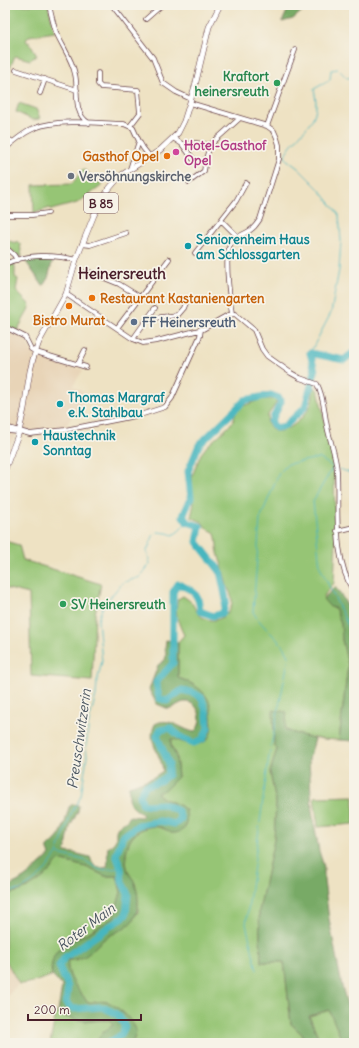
<svg xmlns="http://www.w3.org/2000/svg" width="359" height="1048" viewBox="0 0 359 1048" font-family="Delius,sans-serif">
  <style>
    .built { fill: #e8d4b7 }
    .green { fill: #96c574; stroke: #707250 }
    .forest { fill: #78aa66; stroke: #616448 }
    .lines { fill: none; stroke-linecap: round; stroke-linejoin: round }
    .stream { stroke: #47b6bf; stroke-width: 1 }
    .river { stroke: #47b6bf; stroke-width: 7 }
    .minor-casing { stroke: #633c42; stroke-width: 5.5 }
    .major-casing { stroke: #633c42; stroke-width: 6 }
    .minor { stroke: #fff; stroke-width: 4 }
    .major { stroke: #fff; stroke-width: 5 }
    .leisure-dot { fill: #2e9e5b; stroke: #f7f3e8; stroke-width: 1.5 }
    .hotel-dot { fill: #d1479c; stroke: #f7f3e8; stroke-width: 1.5 }
    .food-dot { fill: #e8710a; stroke: #f7f3e8; stroke-width: 1.5 }
    .worship-dot { fill: #6b7280; stroke: #f7f3e8; stroke-width: 1.5 }
    .culture-dot { fill: #0f9aa8; stroke: #f7f3e8; stroke-width: 1.5 }
    .service-dot { fill: #5c6f8a; stroke: #f7f3e8; stroke-width: 1.5 }
    .labels { text-anchor: middle; dominant-baseline: central; stroke-width: 3.5; stroke-linejoin: round; paint-order: stroke }
    .shield { fill: #f7f3e8; stroke: #7e5f64; stroke-width: 1 }
    .shield-label { font-size: 12px; font-weight: bold; fill: #4a1f2b }
    .leisure-label { font-size: 13px; font-weight: bold; fill: #27864d; stroke: #f7f3e8; text-anchor: end }
    .hotel-label { font-size: 13px; font-weight: bold; fill: #b23c85; stroke: #f7f3e8; text-anchor: start }
    .food-label { font-size: 13px; font-weight: bold; fill: #c56008; stroke: #f7f3e8; text-anchor: end }
    .worship-label { font-size: 13px; font-weight: bold; fill: #5b616d; stroke: #f7f3e8; text-anchor: start }
    .culture-label { font-size: 13px; font-weight: bold; fill: #0d838f; stroke: #f7f3e8; text-anchor: start }
    .service-label { font-size: 13px; font-weight: bold; fill: #4e5e75; stroke: #f7f3e8; text-anchor: start }
    .water-label { font-size: 14px; font-style: italic; fill: #49545f; stroke: #f7f3e8 }
    .quarter-label { font-size: 15px; font-weight: bold; fill: #4a1f2b; stroke: #f7f3e8 }
  </style>
  <rect width="100%" height="100%" fill="#f7f3e8"/>
  <filter id="ink" filterUnits="userSpaceOnUse"><feTurbulence type="fractalNoise" baseFrequency=".025" numOctaves="2"/><feDisplacementMap in="SourceGraphic" scale="8" xChannelSelector="R" yChannelSelector="G"/><feConvolveMatrix kernelMatrix="1 2 1 2 8 2 1 2 1" color-interpolation-filters="sRGB"/></filter>
  <filter id="wash" filterUnits="userSpaceOnUse"><feTurbulence type="fractalNoise" baseFrequency=".012" numOctaves="4" result="noise"/><feDisplacementMap in="SourceGraphic" scale="16" xChannelSelector="R" yChannelSelector="G"/><feGaussianBlur stdDeviation="0.9" result="paint"/><feColorMatrix in="noise" values="0 0 0 0 0 0 0 0 0 0 0 0 0 0 0 0 0 1.4 0 .05"/><feComposite in="paint" operator="in"/></filter>
  <g filter="url(#wash)">
    <rect width="100%" height="100%" fill="#eee2c3"/>
    <path class="built" d="M8,332L24,338L32,352L83,370L73,386L88,395L63,429L16,433L5,461V346Z
      M5,959L17,979L18,984L5,999Z"/>
    <path class="green" d="M5,5H48L55,32L29,36L26,40L28,43L29,42L37,56H36L30,60L15,56L10,68L7,69L5,76V19L9,11H5Z
      M19,103L36,109L40,118L39,119L33,120L16,112Z
      M83,169L103,185L77,203L51,210L50,208L34,213L33,185L72,184Z
      M5,217L7,232L5,237L9,241L16,243L17,241L20,244L22,257L18,256L5,244Z
      M13,261L15,267V277L18,279L16,291L30,305L27,313L17,331L5,325V265Z
      M314,386L318,391L319,394L326,429L334,462L335,528L336,540L334,583L323,597L335,608L341,623L342,640L348,665L339,740C320,739 302,738 285,729L277,749L270,772L276,803L274,840L259,911L261,962H284L291,1024L302,1034L305,1043H131L134,1039L135,1027L126,1015L114,1005L88,1002C79,991 65,975 68,960H77L93,949L98,944L108,936L125,927L138,912C138,904 138,895 136,887C135,881 130,877 128,871C123,855 127,836 143,829C153,824 162,827 172,833L186,810C176,802 164,800 156,793L178,777L176,756L171,746V738L180,741L212,725C209,701 203,685 178,678V642L184,635C178,623 174,612 178,599L183,596C186,598 189,600 191,602C195,607 197,615 204,618C216,625 233,614 232,600C232,594 227,588 226,582C224,572 221,563 218,553C216,545 218,540 214,532L206,528L202,522L191,517L194,504L192,497V476L201,454L207,446L228,427L233,421L236,412L240,407L262,399H274L277,402L268,415L267,423L274,431C288,433 303,419 309,408C313,401 313,393 314,386Z
      M5,541L19,545L23,560L101,584L95,614L92,681L31,676L29,594L5,588Z
      M354,796V824L318,827L314,797Z
      M59,860L86,867L105,876H117L121,892L114,917L89,932L68,942L57,951L51,969L52,976C41,979 31,984 19,984L5,959V894C27,893 46,876 59,860Z
      M330,1010L343,1043H321L309,1016Z
      M56,1012L65,1017L90,1021L111,1020L113,1025L100,1035L96,1043H50Z"/>
    <path class="forest" d="M290,5H316L313,8L301,12L293,19L282,22Z
      M40,258L53,259L48,278L43,286L24,259Z
      M335,587L343,598L354,618V741L339,740L348,665L342,640L341,623L335,608L330,607L323,599Z
      M166,640L178,642V678C191,682 206,690 210,704C211,707 211,711 211,714C212,725 214,742 198,744C190,746 179,740 171,739V746L176,756L178,777L165,790L157,793C170,808 193,798 185,828C181,831 177,834 171,833C169,832 166,829 163,828C152,824 141,827 133,836C125,846 124,859 128,871C129,875 133,878 134,881C139,892 140,910 133,920C127,929 112,933 103,940C88,952 90,959 68,960C65,975 79,991 88,1002C94,1003 102,1000 108,1002C115,1004 136,1023 136,1031C136,1035 134,1040 131,1043H96L100,1035L113,1025L111,1020C105,1019 99,1020 92,1021C81,1021 67,1019 58,1012L62,986L52,976C48,948 67,943 88,933C97,928 105,922 114,917L121,892L117,876H105L86,867L59,860C56,864 53,868 49,872C39,883 20,894 5,894V887C23,882 37,867 50,855L47,847C63,837 64,825 69,807C72,804 75,803 79,806L78,811L70,827L65,852L74,853L90,857C93,865 98,870 107,867C109,861 106,854 108,847C122,839 112,835 118,827C121,822 126,824 130,816L141,817L143,815C136,809 129,807 129,797C129,793 128,790 129,786L152,778L163,771C161,753 146,742 155,724C169,716 180,729 194,732C204,724 201,704 187,702C179,701 174,710 166,708C163,707 160,705 157,704L149,690L158,665L165,660L166,655L165,648Z
      M273,710L287,712L285,729L291,732L315,739L309,759L312,811L319,851L324,867V881L329,919L342,986L354,1031V1043H343L329,1010L309,1016L321,1043H305L302,1034L291,1024L284,962H261L259,911L274,840L276,803L270,772L277,749L274,746Z"/>
    <g class="lines">
      <path class="stream" d="M310,353L331,313L339,270L341,241L339,215L319,189L299,169L286,159L285,155C293,137 316,126 316,105C316,100 315,94 314,89L330,80L331,70L338,69L347,78L354,77
        M339,469L354,474
        M158,532L167,533L173,535L179,531L187,522
        M58,854L84,860L100,870L121,868
        M5,892L20,890L31,883L43,873L57,854L71,814L81,796L87,756L86,746L89,721L96,695L97,682L102,661L98,620L103,606L122,583L140,577L150,564L147,551L154,534
        M257,970L246,924L269,756L289,656C281,639 263,629 253,612L260,519L279,473L288,464L319,458L333,467L313,501L320,567L345,619L354,644"/>
      <path class="river" d="M109,1043L121,1035L125,1027L119,1016L113,1012L102,1007L74,1009L66,1004L68,987L59,966L64,958L126,915L128,894L122,882L121,868L116,855L123,836L138,825L160,821L175,824L181,819L178,811L163,804L143,805L140,795L145,786L160,781L168,775L169,764L157,736L160,730L170,728L182,738L194,743L203,739L208,728L207,714L202,698L194,693L182,690L167,701L159,698L156,682L173,663V592L178,584C193,590 199,593 200,611L213,616L223,613L226,600L220,571L197,542L200,526L187,522L183,516L191,498L188,471L199,445L245,400L271,395L279,398L281,402L271,422L276,428L285,426L305,407L315,371L310,353L344,360L354,352"/>
    </g>
  </g>
  <g filter="url(#ink)">
    <g class="lines">
      <defs>
        <path id="minor" d="M49,5C51,14 53,23 56,32C62,46 72,59 75,74C79,90 72,113 89,123
          M112,5L153,58L163,83L176,92L191,99
          M146,19L162,5
          M16,70L77,90
          M98,73V84L101,87L138,90L140,113L130,126
          M40,93L45,79
          M190,103L267,126L274,131L277,138L279,145V159L260,219C258,222 256,225 254,227C248,234 236,235 231,243C223,255 230,299 232,314
          M267,126L295,50
          M5,137L13,142
          M173,138L182,144L196,143L210,145
          M139,141L143,148L150,157
          M182,144L193,159
          M5,149C14,141 24,132 35,128C57,119 99,123 124,124L133,128L139,141L130,169
          M189,182L204,171L206,159L210,145L239,119
          M5,215H32L48,213
          M221,220L238,237
          M82,244L90,245L126,233
          M5,247L14,255L17,260
          M195,253L236,201L246,183
          M5,264C26,254 53,254 76,260
          M87,271L119,284L140,297
          M66,294L133,339L143,343L157,341L203,329L228,315L235,314L254,330L262,349L267,356L291,373L300,378L317,384C324,397 324,412 327,426C330,441 336,456 337,471C339,510 332,558 354,592
          M147,319L177,315L183,308L185,303
          M5,327L25,337L31,349L36,352L86,367
          M117,328L169,259
          M133,339L155,308
          M78,364L85,350
          M5,427L30,434L65,430L140,415L165,407L172,398L200,336L201,329
          M5,428L9,431L18,432
          M337,531L354,527
          M5,809V810"/>
        <path id="major" d="M5,469L19,432L24,409L30,371L33,359L39,342L66,294L76,260L94,215L108,190L120,176L160,150L178,133L184,121L195,86L209,27L220,5"/>
      </defs>
      <use href="#minor" class="minor-casing"/>
      <use href="#major" class="major-casing"/>
      <use href="#minor" class="minor"/>
      <use href="#major" class="major"/>
    </g>
  </g>
  <g class="leisure-dot">
    <circle cx="277" cy="83" r="4"/>
    <circle cx="63" cy="604" r="4"/>
  </g>
  <circle class="hotel-dot" cx="176" cy="152" r="4"/>
  <g class="food-dot">
    <circle cx="167" cy="156" r="4"/>
    <circle cx="92" cy="298" r="4"/>
    <circle cx="69" cy="306" r="4"/>
  </g>
  <circle class="worship-dot" cx="71" cy="176" r="4"/>
  <g class="culture-dot">
    <circle cx="188" cy="246" r="4"/>
    <circle cx="60" cy="404" r="4"/>
    <circle cx="35" cy="442" r="4"/>
  </g>
  <circle class="service-dot" cx="134" cy="322" r="4"/>
  <g class="labels">
    <rect class="shield" x="84" y="193" width="34" height="20" rx="3"/>
    <g class="shield-label">
      <text x="101" y="203">B 85</text>
    </g>
    <g class="leisure-label">
      <text x="269" y="76">Kraftort<tspan x="269" dy="15">heinersreuth</tspan></text>
      <text x="71" y="604" text-anchor="start">SV Heinersreuth</text>
    </g>
    <g class="hotel-label">
      <text x="184" y="145">Hotel-Gasthof<tspan x="184" dy="15">Opel</tspan></text>
    </g>
    <g class="food-label">
      <text x="159" y="156">Gasthof Opel</text>
      <text x="100" y="298" text-anchor="start">Restaurant Kastaniengarten</text>
      <text x="69" y="320" text-anchor="middle">Bistro Murat</text>
    </g>
    <g class="worship-label">
      <text x="79" y="176">Versöhnungskirche</text>
    </g>
    <g class="culture-label">
      <text x="196" y="239">Seniorenheim Haus<tspan x="196" dy="15">am Schlossgarten</tspan></text>
      <text x="68" y="397">Thomas Margraf<tspan x="68" dy="15">e.K. Stahlbau</tspan></text>
      <text x="43" y="435">Haustechnik<tspan x="43" dy="15">Sonntag</tspan></text>
    </g>
    <g class="service-label">
      <text x="142" y="322">FF Heinersreuth</text>
    </g>
    <g class="water-label">
      <text transform="translate(79 739) rotate(-82)">Preuschwitzerin</text>
      <text transform="translate(86 927) rotate(-37)">Roter Main</text>
    </g>
    <g class="quarter-label">
      <text x="122" y="273">Heinersreuth</text>
    </g>
  </g>
  <rect width="359" height="1048" fill="none" stroke="#f7f3e8" stroke-width="20"/>
  <path d="M28 1014v6h113v-6" fill="none" stroke="#4a1f2b" stroke-width="2"/>
  <text x="34" y="1014" font-size="12" fill="#4a1f2b" stroke="#f7f3e8" stroke-width="3" paint-order="stroke">200 m</text>
</svg>
